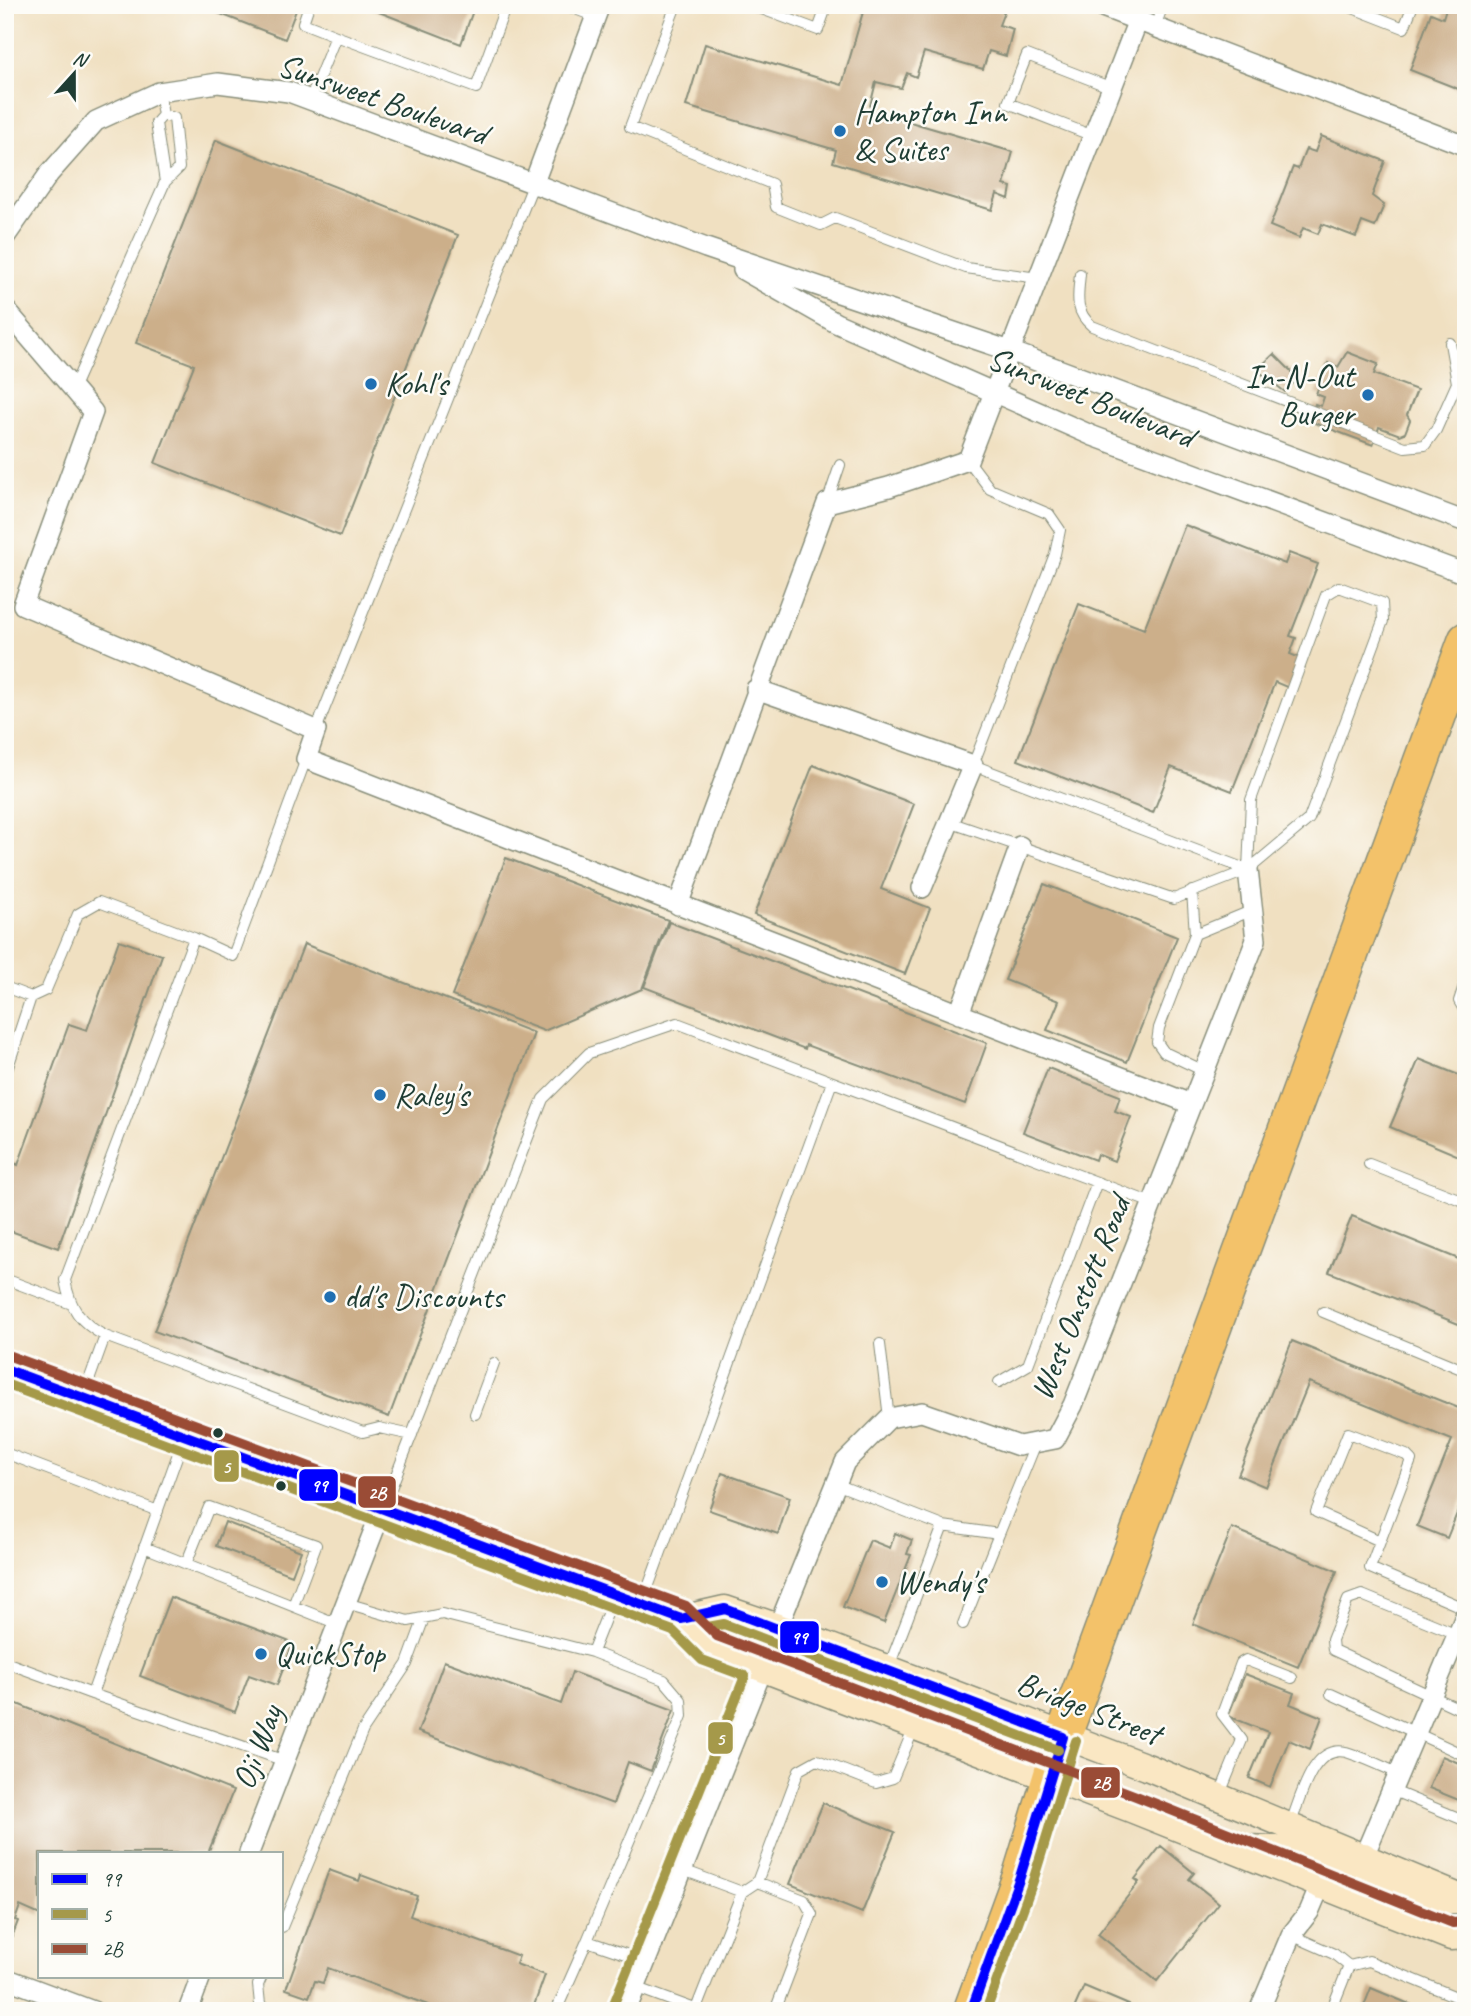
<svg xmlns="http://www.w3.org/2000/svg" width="1471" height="2016" viewBox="0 0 1471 2016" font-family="Caveat,sans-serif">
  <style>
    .building { fill: #ccaf8a }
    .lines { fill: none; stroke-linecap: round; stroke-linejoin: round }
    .lane-casing { stroke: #888e7a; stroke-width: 12 }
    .street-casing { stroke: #888e7a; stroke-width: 22 }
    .secondary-casing { stroke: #888e7a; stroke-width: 29 }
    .highway-casing { stroke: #888e7a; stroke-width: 38 }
    .lane { stroke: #fff; stroke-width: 10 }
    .street { stroke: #fff; stroke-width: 19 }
    .secondary { stroke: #fae7c3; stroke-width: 26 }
    .highway { stroke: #f3c26a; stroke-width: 35 }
    .bus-1-casing { stroke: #fdfcf7; stroke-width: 16 }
    .bus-2-casing { stroke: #fdfcf7; stroke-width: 16 }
    .bus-3-casing { stroke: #fdfcf7; stroke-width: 16 }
    .bus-1 { stroke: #00f; stroke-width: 10 }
    .bus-2 { stroke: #a5994a; stroke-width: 10 }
    .bus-3 { stroke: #9a4c36; stroke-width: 10 }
    .poi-dot { fill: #1f6fb2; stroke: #fdfcf7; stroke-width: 2.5 }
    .bus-dot { fill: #1f3d34; stroke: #fdfcf7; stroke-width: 2.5 }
    .labels { text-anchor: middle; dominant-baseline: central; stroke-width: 5; stroke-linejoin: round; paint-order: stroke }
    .street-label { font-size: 33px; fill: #1f3d34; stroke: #fdfcf7 }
    .poi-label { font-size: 33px; fill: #1f3d34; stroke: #fdfcf7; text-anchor: start }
    .line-badge { stroke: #fdfcf7; stroke-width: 2.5 }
    .badge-label { font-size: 19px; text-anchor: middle; font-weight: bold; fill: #fff }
  </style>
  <rect width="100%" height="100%" fill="#fdfcf7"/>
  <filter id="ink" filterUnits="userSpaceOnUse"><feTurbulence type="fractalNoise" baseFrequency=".0143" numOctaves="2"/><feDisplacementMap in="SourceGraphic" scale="14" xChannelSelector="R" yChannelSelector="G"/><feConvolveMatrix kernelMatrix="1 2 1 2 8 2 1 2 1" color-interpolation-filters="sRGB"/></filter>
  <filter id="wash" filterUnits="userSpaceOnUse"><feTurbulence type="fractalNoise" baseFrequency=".00686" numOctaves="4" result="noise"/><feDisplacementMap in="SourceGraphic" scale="28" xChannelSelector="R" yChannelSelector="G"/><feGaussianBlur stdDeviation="1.57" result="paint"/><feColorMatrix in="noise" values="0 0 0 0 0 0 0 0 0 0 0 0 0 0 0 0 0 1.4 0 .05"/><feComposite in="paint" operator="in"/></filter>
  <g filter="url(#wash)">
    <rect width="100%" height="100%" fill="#f0e0c1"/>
    <g id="blocks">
      <path class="building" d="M206,5H298L285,39L205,8Z
        M361,5H475L461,44Z
        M865,5H982L1004,12L999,25L1013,29L1006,56L989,51L983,69L924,52L916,77L907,73L901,88L876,82L869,110L1013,152L1004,185L1011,187L1009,199L997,194L992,210L833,162L836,150L686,106L705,44L842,85Z
        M1447,5H1466V92L1410,70L1431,13L1443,18Z
        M1321,136L1385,161L1372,196L1384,205L1375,227L1362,222L1356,237L1322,224L1318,234L1303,228L1299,238L1270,226L1293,167L1298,169L1306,149L1315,152Z
        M216,140L458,235L340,536L155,463L194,365L136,343Z
        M1347,352L1378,364L1374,374L1417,390L1407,415L1410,420L1405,433L1400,435L1379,427L1373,445L1309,421L1315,404L1321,406L1324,397L1316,394L1328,363L1338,367Z
        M1274,354L1298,378L1285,392L1257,370Z
        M1185,525L1285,564L1289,553L1318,564L1290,636L1296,638L1290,654L1300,658L1289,688L1275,682L1232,791L1171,767L1153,813L1018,760L1079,604L1144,629Z
        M813,765L914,804L881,889L930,908L905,974L754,915Z
        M506,858L668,920L642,989L544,1031L452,996Z
        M1044,884L1177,937L1127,1062L1047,1030L1059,1001L1005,980Z
        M669,922L987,1043L965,1104L806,1045L805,1049L644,987Z
        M119,940L162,955L58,1248L5,1229V1168L8,1160L18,1165L69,1024L87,1030Z
        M304,944L534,1033L389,1417L154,1331Z
        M1419,1059L1466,1078V1159L1390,1127Z
        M1048,1068L1120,1096L1115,1111L1131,1117L1114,1161L1097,1154L1095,1160L1023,1132Z
        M1352,1216L1466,1262V1327L1329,1272Z
        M1292,1341L1466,1411V1491L1447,1538L1417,1526L1452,1440L1309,1382L1266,1487L1238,1475Z
        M722,1473L790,1497L778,1534L709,1510Z
        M225,1522L301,1551L292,1575L216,1546Z
        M1232,1528L1337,1571L1298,1667L1193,1624Z
        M895,1533L912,1540L907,1554L911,1555L884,1623L843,1607L870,1540L890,1548Z
        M170,1597L293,1643L277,1685L249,1675L235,1712L140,1676Z
        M444,1661L561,1704L572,1672L674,1710L651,1771L628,1762L613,1804L418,1732Z
        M1245,1674L1294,1693L1290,1704L1322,1717L1310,1749L1289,1740L1270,1787L1249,1778L1268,1732L1228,1716Z
        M5,1699L233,1791L208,1853H40V1915L20,1906L15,1920L18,1921L10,1942L5,1940Z
        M1442,1756L1466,1766V1789L1461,1801L1429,1788Z
        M823,1803L895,1832L862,1913L790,1884Z
        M1161,1846L1194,1873L1189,1879L1219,1903L1157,1981L1098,1934L1139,1882L1135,1879Z
        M329,1870L359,1881L361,1875L417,1896L410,1916L519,1956L516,1964L545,1975L532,2011H444L328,1968L323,1983L315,1981L309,1997L286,1989Z
        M1084,1986L1143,2011H1073Z
        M1371,1988L1426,2011H1362Z"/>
    </g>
  </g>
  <g filter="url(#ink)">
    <use href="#blocks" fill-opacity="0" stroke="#888e7a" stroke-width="2"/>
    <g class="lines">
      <defs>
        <path id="lane" d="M309,5L303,23L336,36
          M565,5L596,17
          M676,5L630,127L772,184L776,207L821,225L835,218L966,268L1038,278
          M751,5L818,30L827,5
          M1345,5L1404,28L1413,5
          M1155,27L1163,5
          M159,92L163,115L156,123L165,182
          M310,100L336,36L476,88L506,5
          M1093,136L1008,103L1027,55L1112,88
          M1080,274C1078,296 1074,311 1092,326L1405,447L1425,445L1436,430L1457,383L1450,343
          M73,389L165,182L179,168L174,118L163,115
          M968,460L990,489L1049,514L1060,530L1055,554L973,765L1248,870
          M827,503L840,465
          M316,730L533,185
          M949,822L1174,899L1248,870L1309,819L1383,621L1382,603L1339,587L1326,595L1251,800L1248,870
          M1192,891L1195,934L1159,1028L1157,1042L1164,1052L1204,1071
          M1195,934L1253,910
          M194,938L233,956L306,759
          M1466,980L1459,1001L1466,1013
          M5,987L31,997L46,990L78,914L99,902L194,938L65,1280C70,1308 80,1323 105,1336L83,1397
          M5,1076L31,997
          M1369,1164L1466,1202
          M5,1279L69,1303
          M1323,1312L1466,1371
          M105,1336L363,1432L379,1428L412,1435
          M880,1344L889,1418
          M999,1382L1028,1365L1097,1182
          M475,1414L494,1363
          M5,1453L158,1511
          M836,1484L943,1526L999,1534L1036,1443
          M384,1506L543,1099L589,1053L677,1023L1152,1203
          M1380,1541L1316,1512L1348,1433L1406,1455L1411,1460L1370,1568L1466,1609
          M144,1547L338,1624
          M186,1564L209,1507L316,1545L293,1606
          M346,1603L408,1621L442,1614L592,1652L664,1680L681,1700L682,1716L587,1941L646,1961
          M642,1604L832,1082
          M963,1624L999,1534
          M1457,1634L1362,1595L1348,1600L1332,1640L1333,1650L1466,1712
          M592,1652L615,1594
          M5,1662L92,1694L184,1437
          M888,1669L943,1526
          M92,1694L285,1761
          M1331,1694L1466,1756
          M1391,1790L1466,1821
          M1219,1796L1242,1740L1222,1714L1241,1663L1246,1660L1292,1678
          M1290,1825C1300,1802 1311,1744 1346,1752C1363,1757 1381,1766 1398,1773
          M683,1870L742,1892
          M757,1882L799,1770L817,1760L876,1783L893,1778L914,1728
          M282,1927L363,1730L407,1664L424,1618
          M1291,1935L1334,1954L1349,1966
          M1349,1966L1369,1961L1466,2001
          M262,1976L258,1985L260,2004L269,2011
          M635,1987L700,2011
          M696,2009L742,1892L757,1882L804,1900L812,1914L775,2011
          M556,2011L587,1941
          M1331,2011L1349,1966"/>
        <path id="street" d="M1097,5L1466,146
          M533,185L600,5
          M5,237L49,174L96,121L159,92L218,83L289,92L706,248L1010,351L1466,522
          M743,270L836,323L1093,436L1466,574
          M5,309L93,412L23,605L316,730L306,759L1191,1104
          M756,689L973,765L922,888
          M678,905L827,503L889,487L968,460L1138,20
          M959,1014L1020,846
          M778,1627L845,1462L889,1418L922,1412L1019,1446L1055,1439L1073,1405L1256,940L1248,870
          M249,1853L383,1507
          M1364,1856L1466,1614
          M5,1978L93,2011
          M188,2011L201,1976
          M626,2011L763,1668
          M1259,2011L1291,1935L1309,1912L1320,1886"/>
        <path id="secondary" d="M5,1369L681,1619L709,1648L1131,1809L1451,1937L1466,1936
          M681,1619L725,1609L778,1627L1147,1767L1466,1900
          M692,1630C701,1629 710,1627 720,1629C743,1634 758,1647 778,1627
          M763,1668L784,1656L834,1667L862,1668
          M1244,1848L1277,1849L1327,1862L1364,1856
          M1321,1886L1357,1881L1407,1899L1454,1900"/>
        <path id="highway" d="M971,2011L1020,1877L1063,1737L1466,640"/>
      </defs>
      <use href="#lane" class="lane-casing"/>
      <use href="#street" class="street-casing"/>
      <use href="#secondary" class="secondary-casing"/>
      <use href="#highway" class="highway-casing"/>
      <use href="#lane" class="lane"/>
      <use href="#street" class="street"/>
      <use href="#secondary" class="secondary"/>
      <use href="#highway" class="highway"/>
      <defs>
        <path id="bus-1" d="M5,1369L681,1619L725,1609L1063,1737
          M971,2011L1020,1877L1063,1737"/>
        <path id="bus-2" d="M5,1384L673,1631L702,1660L745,1676L613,2006
          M708,1627L724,1624L1058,1750
          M986,2011L1033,1881L1076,1741"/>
        <path id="bus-3" d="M10,1356L686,1606L717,1636L1136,1796L1453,1923L1465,1922"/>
      </defs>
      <use href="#bus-1" class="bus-1-casing"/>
      <use href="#bus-2" class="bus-2-casing"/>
      <use href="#bus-3" class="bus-3-casing"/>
      <use href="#bus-1" class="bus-1"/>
      <use href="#bus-2" class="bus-2"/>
      <use href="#bus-3" class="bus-3"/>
    </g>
  </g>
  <g class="poi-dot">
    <circle cx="840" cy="131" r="7"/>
    <circle cx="371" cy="384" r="7"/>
    <circle cx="1368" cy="395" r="7"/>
    <circle cx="380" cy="1095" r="7"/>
    <circle cx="330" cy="1297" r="7"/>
    <circle cx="882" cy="1582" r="7"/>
    <circle cx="261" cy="1654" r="7"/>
  </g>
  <g class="bus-dot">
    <circle cx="218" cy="1433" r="6"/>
    <circle cx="281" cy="1486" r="6"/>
  </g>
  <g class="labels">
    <g class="street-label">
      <text transform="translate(383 99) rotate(19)">Sunsweet Boulevard</text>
      <text transform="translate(1091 397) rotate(22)">Sunsweet Boulevard</text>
      <text transform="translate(1080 1298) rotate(-68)">West Onstott Road</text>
      <text transform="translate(1089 1708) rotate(21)">Bridge Street</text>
      <text transform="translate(257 1747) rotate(-69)">Oji Way</text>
    </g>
    <g class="poi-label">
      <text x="854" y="112">Hampton Inn<tspan x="854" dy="38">&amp; Suites</tspan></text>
      <text x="1354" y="376" text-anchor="end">In-N-Out<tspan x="1354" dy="38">Burger</tspan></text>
      <text x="385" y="384">Kohl's</text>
      <text x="394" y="1095">Raley's</text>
      <text x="344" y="1297">dd's Discounts</text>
      <text x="896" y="1582">Wendy's</text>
      <text x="275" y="1654">QuickStop</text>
    </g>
  </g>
  <g class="line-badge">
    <rect x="213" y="1449" width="27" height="34" rx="7" fill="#a5994a"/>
    <rect x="298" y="1468" width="41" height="34" rx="7" fill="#00f"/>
    <rect x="357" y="1475" width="40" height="34" rx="7" fill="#9a4c36"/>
    <rect x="779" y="1620" width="41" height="34" rx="7" fill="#00f"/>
    <rect x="707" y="1721" width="27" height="34" rx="7" fill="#a5994a"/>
    <rect x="1080" y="1766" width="41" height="33" rx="7" fill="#9a4c36"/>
  </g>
  <g class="badge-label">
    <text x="226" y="1473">5</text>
    <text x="319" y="1492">99</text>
    <text x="377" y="1499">2B</text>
    <text x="799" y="1644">99</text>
    <text x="720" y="1745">5</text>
    <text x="1101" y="1789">2B</text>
  </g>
  <rect width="1471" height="2016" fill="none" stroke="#fdfcf7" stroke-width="28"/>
  <rect x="38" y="1852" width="245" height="126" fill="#fdfcf7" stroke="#a4b0a9" stroke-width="2"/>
  <rect x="52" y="1874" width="35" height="10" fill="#0000ff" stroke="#a4b0a9" stroke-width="2"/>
  <text x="102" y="1886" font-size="21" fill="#1f3d34">99</text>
  <rect x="52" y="1909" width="35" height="10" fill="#a5994a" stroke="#a4b0a9" stroke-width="2"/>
  <text x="102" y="1922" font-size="21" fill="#1f3d34">5</text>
  <rect x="52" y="1944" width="35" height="10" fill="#9a4c36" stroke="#a4b0a9" stroke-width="2"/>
  <text x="102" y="1956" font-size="21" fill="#1f3d34">2B</text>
  <g transform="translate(74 74) rotate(21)" stroke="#fdfcf7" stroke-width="5" paint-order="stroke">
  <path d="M0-5L12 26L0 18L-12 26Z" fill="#1f3d34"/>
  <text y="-10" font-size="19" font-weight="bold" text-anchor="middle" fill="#1f3d34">N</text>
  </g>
</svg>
